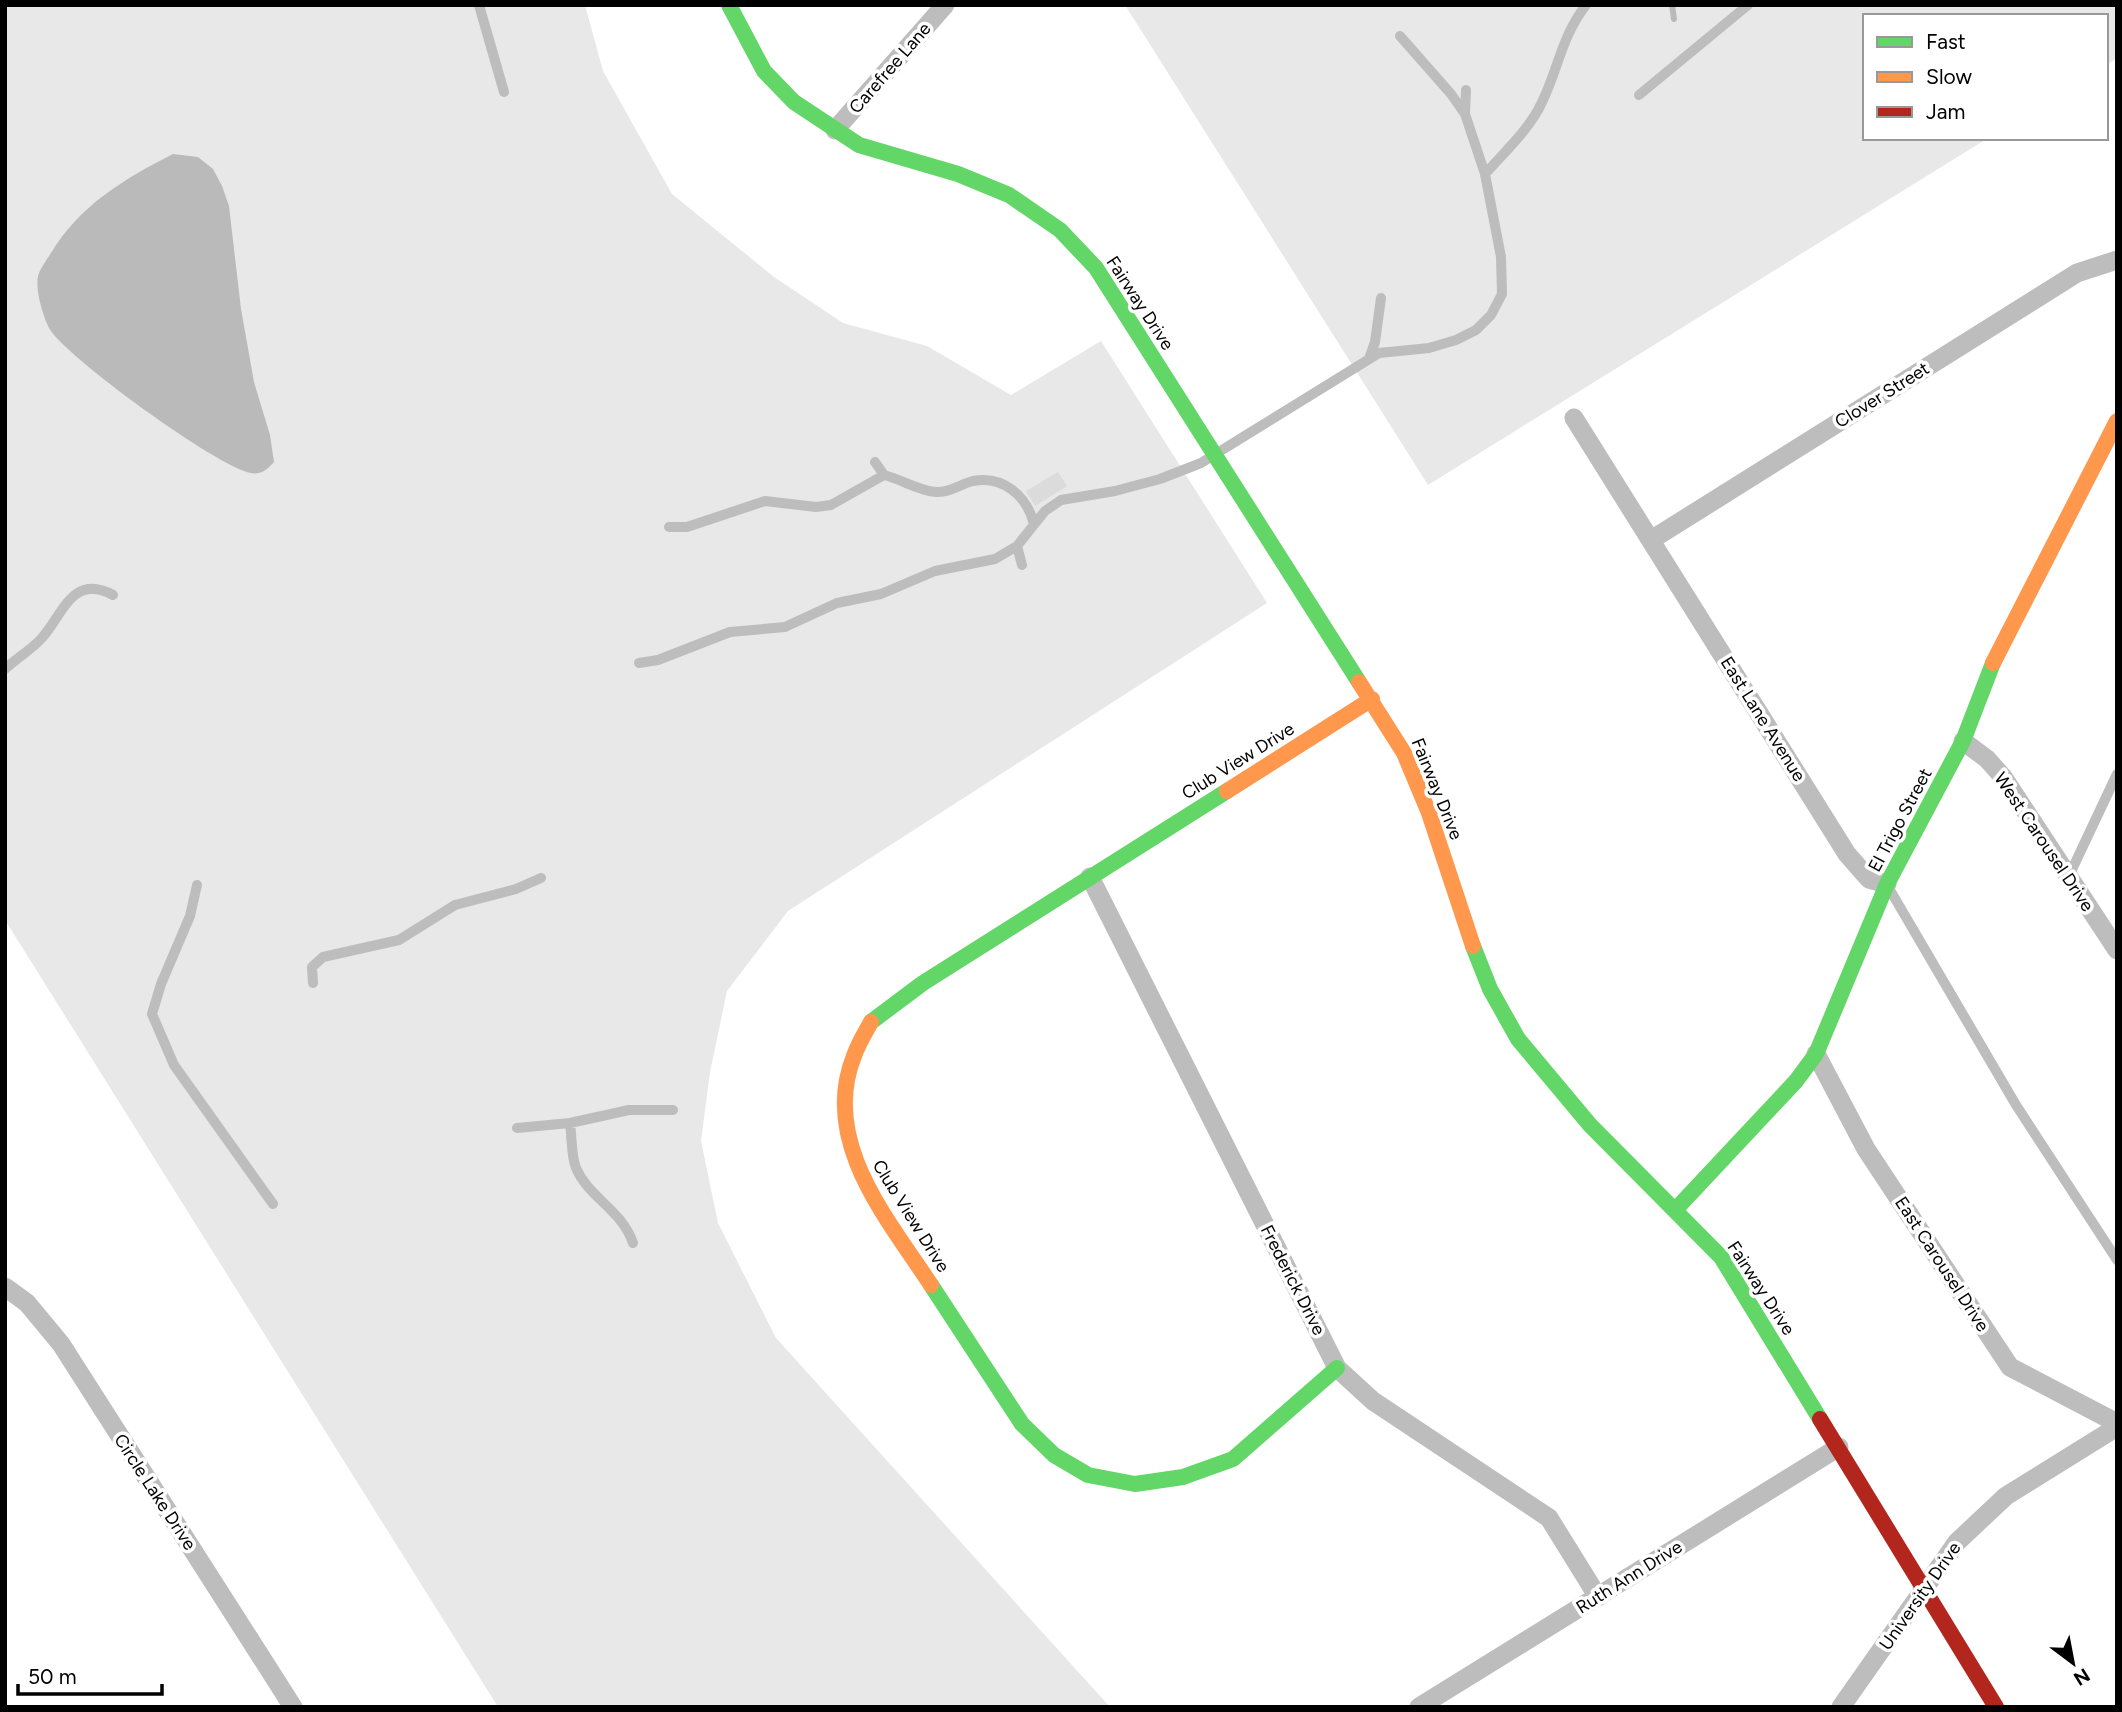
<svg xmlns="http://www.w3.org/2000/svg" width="2122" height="1712" viewBox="0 0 2122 1712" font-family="Figtree,sans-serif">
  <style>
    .green { fill: #e8e8e8 }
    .water { fill: #bababa }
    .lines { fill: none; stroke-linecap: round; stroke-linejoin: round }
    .stream { stroke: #bababa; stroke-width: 6 }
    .building { fill: #dbdbdb }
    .lane { stroke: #bdbdbd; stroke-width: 10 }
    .street { stroke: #bdbdbd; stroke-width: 19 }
    .fast { stroke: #63d668; stroke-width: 16 }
    .slow { stroke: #ff974d; stroke-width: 16 }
    .jam { stroke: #b3261e; stroke-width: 16 }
    .labels { text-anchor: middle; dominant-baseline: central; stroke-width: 7; stroke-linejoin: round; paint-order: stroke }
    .street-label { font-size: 18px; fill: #000; stroke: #fff }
  </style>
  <rect width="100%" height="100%" fill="#fff"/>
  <path class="green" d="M8,5H585L603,71L672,194L774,277L843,323L927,346L1011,395L1101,341L1267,603L788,911L727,991L710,1072L701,1141L718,1223L776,1338L1110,1707H498L5,920V7Z
    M1125,5H2117V58L2106,65V16H1865V138H1988L1428,485Z"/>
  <path class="water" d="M173,154L198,157L213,169L222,186L229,206L241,309L254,382L270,435L274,462C268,469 261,475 251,473C219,468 64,356 49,328C43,316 35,290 38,276C40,269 47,259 51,253C80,205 124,179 173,154Z"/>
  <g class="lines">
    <path class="stream" d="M1672,5L1674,19"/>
  </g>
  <path class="building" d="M1058,472L1067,486L1035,506L1026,491Z"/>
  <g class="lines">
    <path class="lane" d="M479,5L504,92
      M1639,95L1748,5
      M1465,114L1466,90
      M1485,174C1503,154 1525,133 1538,110C1558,74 1559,40 1586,5
      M1369,359L1375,342L1381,298
      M875,462L884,475
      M669,527H687L765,501L816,507L831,505L884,475C901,479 919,491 936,492C950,493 960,484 973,481C1003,475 1027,496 1034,524
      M1022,565L1017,546L1045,511L1061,500L1115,491L1160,479L1201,463L1379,353L1429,348L1456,340L1476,330L1491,315L1502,294L1501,257L1485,174L1465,114L1451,94L1400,36
      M639,663L658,660L730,632L785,627L837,603L881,594L935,571L995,559L1017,546
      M5,669C16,659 29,651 39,641C62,619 70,572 113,595
      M2068,878L2117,774
      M197,885L190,916L161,984L152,1014L174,1065L273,1204
      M1890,890L2016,1105L2117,1260
      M313,983L312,967L323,957L399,940L455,905L516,889L541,878
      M570,1123C572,1137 571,1155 576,1168C589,1198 621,1209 633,1243
      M517,1128L570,1123L629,1110H673"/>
    <path class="street" d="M835,130L945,5
      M1574,418L1847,854L1869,879L1887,884
      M1651,540L2077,273L2117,260
      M1963,741L1987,759L2003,777L2117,950
      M1090,877L1337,1368L1373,1401L1549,1518L1598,1597
      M1816,1054L1866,1149L2010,1367L2117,1423
      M5,1287L27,1303L61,1344L293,1707
      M1419,1707L1839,1447
      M1841,1707L1957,1542L2006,1496L2117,1427"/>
    <path class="fast" d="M729,5L764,71L794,102L859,145L958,174L1009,195L1060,230L1096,268L1359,682
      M1473,946L1490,989L1518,1039L1590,1125L1721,1257L1820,1419
      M871,1022L923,983L1227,791
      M1677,1208L1796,1081L1816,1054L1887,884L1963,741L1993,663
      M931,1285L1022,1424L1054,1455L1088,1475L1135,1484L1183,1477L1233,1459L1337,1368"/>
    <path class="slow" d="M1993,663L2117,421
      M1359,682L1404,753L1429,813L1473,946
      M1227,791L1372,699
      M871,1022C865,1033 858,1044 854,1056C820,1141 887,1218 931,1285"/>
    <path class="jam" d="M1820,1419L1996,1707"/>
  </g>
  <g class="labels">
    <g class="street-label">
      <text transform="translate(890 68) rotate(-49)">Carefree Lane</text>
      <text transform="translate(1140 303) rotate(57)">Fairway Drive</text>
      <text transform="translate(1882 395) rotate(-32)">Clover Street</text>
      <text transform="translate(1763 719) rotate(58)">East Lane Avenue</text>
      <text transform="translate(1238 761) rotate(-32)">Club View Drive</text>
      <text transform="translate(1437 789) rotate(68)">Fairway Drive</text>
      <text transform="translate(1900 820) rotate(-62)">El Trigo Street</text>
      <text transform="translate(2044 842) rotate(56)">West Carousel Drive</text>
      <text transform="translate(911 1216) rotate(58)">Club View Drive</text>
      <text transform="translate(1942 1264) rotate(57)">East Carousel Drive</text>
      <text transform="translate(1293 1280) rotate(63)">Frederick Drive</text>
      <text transform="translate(1761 1288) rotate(57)">Fairway Drive</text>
      <text transform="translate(155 1492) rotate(57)">Circle Lake Drive</text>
      <text transform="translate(1629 1577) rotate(-32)">Ruth Ann Drive</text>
      <text transform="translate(1920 1596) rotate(-55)">University Drive</text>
    </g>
  </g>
  <rect width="2122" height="1712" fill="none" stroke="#000000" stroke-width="14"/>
  <rect x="1863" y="14" width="245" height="126" fill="#ffffff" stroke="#999999" stroke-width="2"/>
  <rect x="1877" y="37" width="35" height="10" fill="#63d668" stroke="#999999" stroke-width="2"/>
  <text x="1926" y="49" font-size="21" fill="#000000">Fast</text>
  <rect x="1877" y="72" width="35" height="10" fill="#ff974d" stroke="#999999" stroke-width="2"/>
  <text x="1926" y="84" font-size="21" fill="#000000">Slow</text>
  <rect x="1877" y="107" width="35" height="10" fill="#b3261e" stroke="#999999" stroke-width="2"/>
  <text x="1926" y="119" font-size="21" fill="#000000">Jam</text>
  <g transform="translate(2073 1663) rotate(148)" stroke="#ffffff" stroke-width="5" paint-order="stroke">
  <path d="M0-5L12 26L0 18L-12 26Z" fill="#000000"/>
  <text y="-10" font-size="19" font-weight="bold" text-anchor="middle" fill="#000000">N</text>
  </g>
  <path d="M18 1684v10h144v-10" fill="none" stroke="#000000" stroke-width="3.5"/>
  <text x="28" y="1684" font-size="21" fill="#000000" stroke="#ffffff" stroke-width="5" paint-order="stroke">50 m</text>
</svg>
